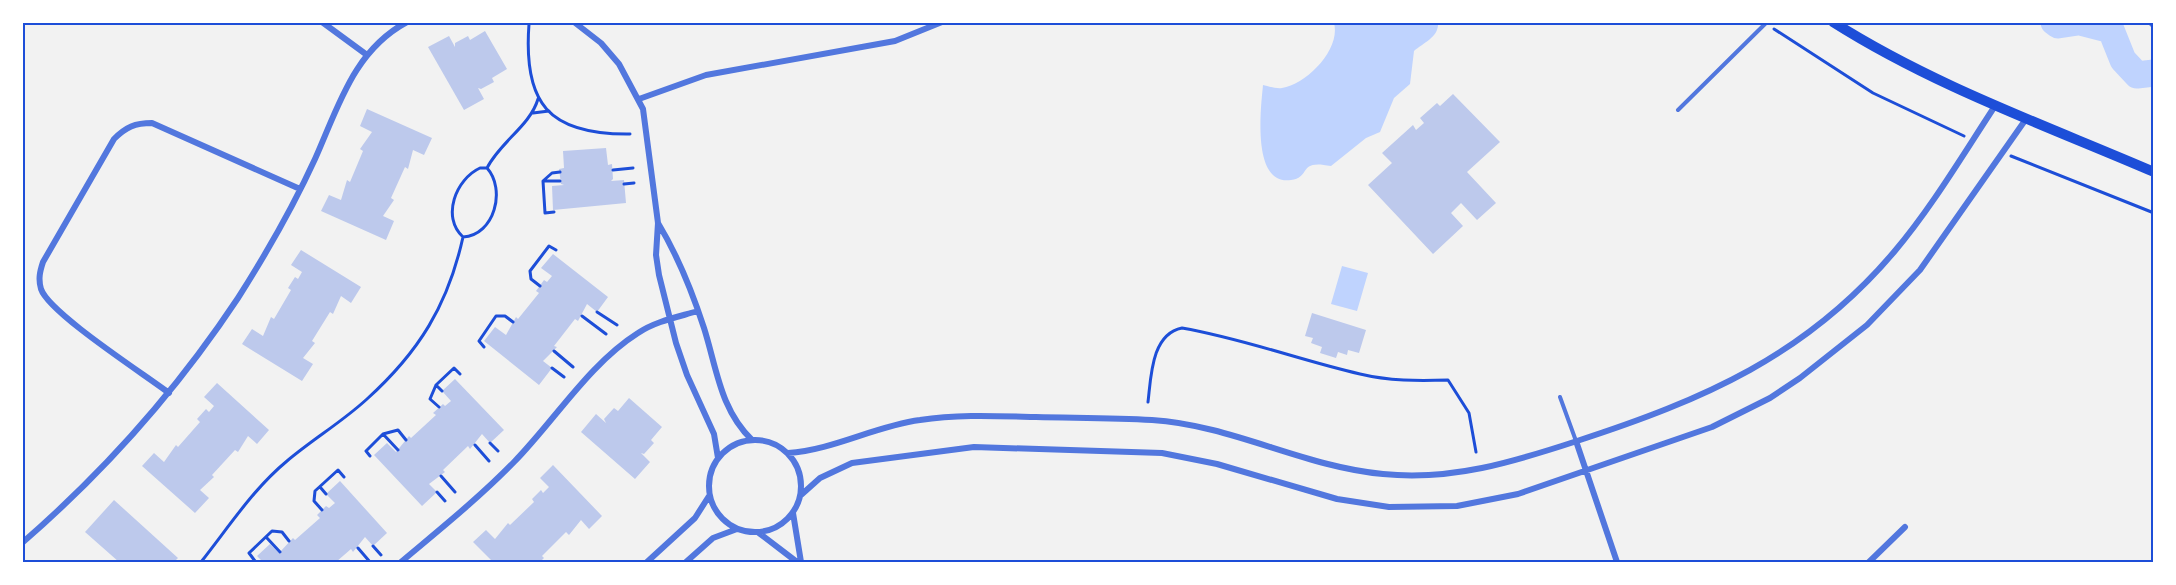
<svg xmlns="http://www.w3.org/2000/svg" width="2176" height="585" viewBox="0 0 2176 585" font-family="'Zilla Slab',serif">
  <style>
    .water { fill: #bfd3fe }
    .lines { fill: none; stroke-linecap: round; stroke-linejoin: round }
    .river { stroke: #bfd3fe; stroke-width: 27 }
    .building { fill: #bdc9ec }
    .path { stroke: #1d4ed8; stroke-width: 3 }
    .service { stroke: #5277de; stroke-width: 4 }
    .minor { stroke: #5277de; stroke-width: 6 }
    .secondary { stroke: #1d4ed8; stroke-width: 10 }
    .neatline { fill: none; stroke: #1d4ed8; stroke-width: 2 }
  </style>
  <rect width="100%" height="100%" fill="#f2f2f2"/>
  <path class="water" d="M1334,23H1438C1439,37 1423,43 1414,51L1410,84L1394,98L1380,132L1366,138L1331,166C1297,159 1312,177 1291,180C1251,186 1261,107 1263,85C1268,86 1276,89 1282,88C1307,84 1341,49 1334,23Z
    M1342,266L1368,273L1357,311L1331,304Z"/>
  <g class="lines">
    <path class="river" d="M2054,22L2058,25L2078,22
      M2080,22L2111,30L2123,60L2137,75L2154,73"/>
  </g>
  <path class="building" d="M485,31L507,69L492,78L494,82L481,89L478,88L484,99L464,110L428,47L449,36L455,47V43L468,36L470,40Z
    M1453,94L1500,142L1467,172L1496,203L1477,220L1461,203L1451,213L1463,226L1433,254L1368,185L1392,163L1382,153L1413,125L1416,130L1424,123L1420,118L1437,103L1440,106Z
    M367,109L432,138L424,155L413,150L408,169L405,167L391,198L394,200L383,216L394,221L386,240L321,211L329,195L341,200L347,180L350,182L363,151L360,149L372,132L360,126Z
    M606,148L608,165L612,164L613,179L611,181L624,180L626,203L553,210L552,186L564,185L561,184L559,169L564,168L563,151Z
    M301,250L361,287L351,303L341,296L333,314L330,312L312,341L315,343L303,358L313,364L302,381L242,344L252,329L263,336L271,317L274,319L291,290L288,288L295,277L298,279L302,272L291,265Z
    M553,254L608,297L597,312L587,304L578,321L575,319L554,346L557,347L543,361L552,368L539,385L484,341L495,327L506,335L516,317L518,319L539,293L536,291L544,280L547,282L552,276L541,268Z
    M1312,313L1366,330L1359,353L1348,350L1347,355L1338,352L1336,358L1320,353L1322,347L1311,343L1313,338L1305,336Z
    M455,379L504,430L490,443L482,434L470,449L468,446L443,470L445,472L429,484L437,492L422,506L374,455L387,443L396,452L409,436L411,438L436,415L433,413L443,404L445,406L451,401L442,391Z
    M217,383L269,430L257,444L248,436L238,452L235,450L212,475L214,477L200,490L209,498L195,513L142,466L154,453L164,462L176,445L178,447L200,422L197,419L206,409L209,412L214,406L204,397Z
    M629,398L662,427L651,440L654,443L644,454L641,453L650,462L635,479L581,432L596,414L606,423L604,419L614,408L618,411Z
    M553,465L602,516L589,529L581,520L569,535L566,532L542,556L544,558L540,562H493L473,542L486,530L495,539L508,523L510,525L534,502L532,499L541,490L543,493L549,487L540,478Z
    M340,481L387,533L373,546L365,537L353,552L351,549L336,562H263L257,556L270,544L279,553L293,538L295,540L320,518L317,515L326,506L329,508L335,503L326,494Z
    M114,500L178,558L174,562H119L85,532Z"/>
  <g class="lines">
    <path class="path" d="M529,24C523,103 548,135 630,134
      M1774,29L1873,93L1964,136
      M533,113L549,111
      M2011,156L2154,213
      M480,168H487C506,189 495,235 463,237C441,217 456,179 480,168Z
      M487,168C500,142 530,126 538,99
      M613,170L633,168
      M545,181H560
      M624,184L634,183
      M554,212L545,213L543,181L552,173L560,172
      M540,286L531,279L530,271L549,246L556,250
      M597,312L617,325
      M582,316L606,334
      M484,347L479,341L496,316H505L513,322
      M554,351L573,367
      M552,368L564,377
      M436,385L442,391
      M1148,402C1151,378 1151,334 1182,328C1245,339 1299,360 1360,374C1389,381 1418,381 1448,380L1469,413L1476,452
      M439,407L430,399L436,385L454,368L460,374
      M383,434L398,450
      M490,443L498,451
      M475,445L489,461
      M370,456L366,451L383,434L398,430L406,440
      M441,476L455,492
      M320,487L326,494
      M437,492L445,501
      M322,510L314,501L315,491L338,470L344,477
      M266,537L280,552
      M373,546L381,555
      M358,548L370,562
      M255,561L249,553L272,531L282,532L289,541
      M201,562C228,528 253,489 287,461C313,439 342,422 367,399C419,352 448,305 463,237"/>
    <path class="service" d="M2149,22L2154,27
      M1678,110L1767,22
      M1560,397L1576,441"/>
    <path class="minor" d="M322,22L367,55
      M574,22L601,43L619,64L643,109L658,223L656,255L659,275L676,343L687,375L714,434L718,458
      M639,99L706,75L895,41L942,22
      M658,223C678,256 692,291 704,328C717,369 720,409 752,440
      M169,393C144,374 49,313 41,289C38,279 40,271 43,262L114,139C126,127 135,123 152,123L300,189
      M709 486a46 46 0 1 1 92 0a46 46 0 1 1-92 0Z
      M1576,441L1617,562
      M788,453C833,450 875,426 920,420C958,414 997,416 1036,417C1074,418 1113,418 1152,420C1232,425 1304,467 1383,474C1452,481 1513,462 1577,441C1703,400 1806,356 1894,252C1932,207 1962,156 1995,106
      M801,495L820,478L852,463L974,447L1162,453L1217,464L1337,499L1389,507L1457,506L1518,494L1712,427L1770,398L1800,378L1867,325L1920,270L2026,119
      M793,513L801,562
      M759,533L797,562
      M22,543C105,471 177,390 238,298C266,254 293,207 315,159C338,108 353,51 407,22
      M401,562C439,530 479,498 514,462C555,420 589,364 638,333C656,321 678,317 698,311
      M647,562L695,518L709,496
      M686,562L713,538L737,529
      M1869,562L1905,527"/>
    <path class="secondary" d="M1833,22C1934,86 2045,125 2154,172"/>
  </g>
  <rect width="2176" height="585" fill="none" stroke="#ffffff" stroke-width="48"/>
  <rect x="24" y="24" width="2128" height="537" class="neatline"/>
</svg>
